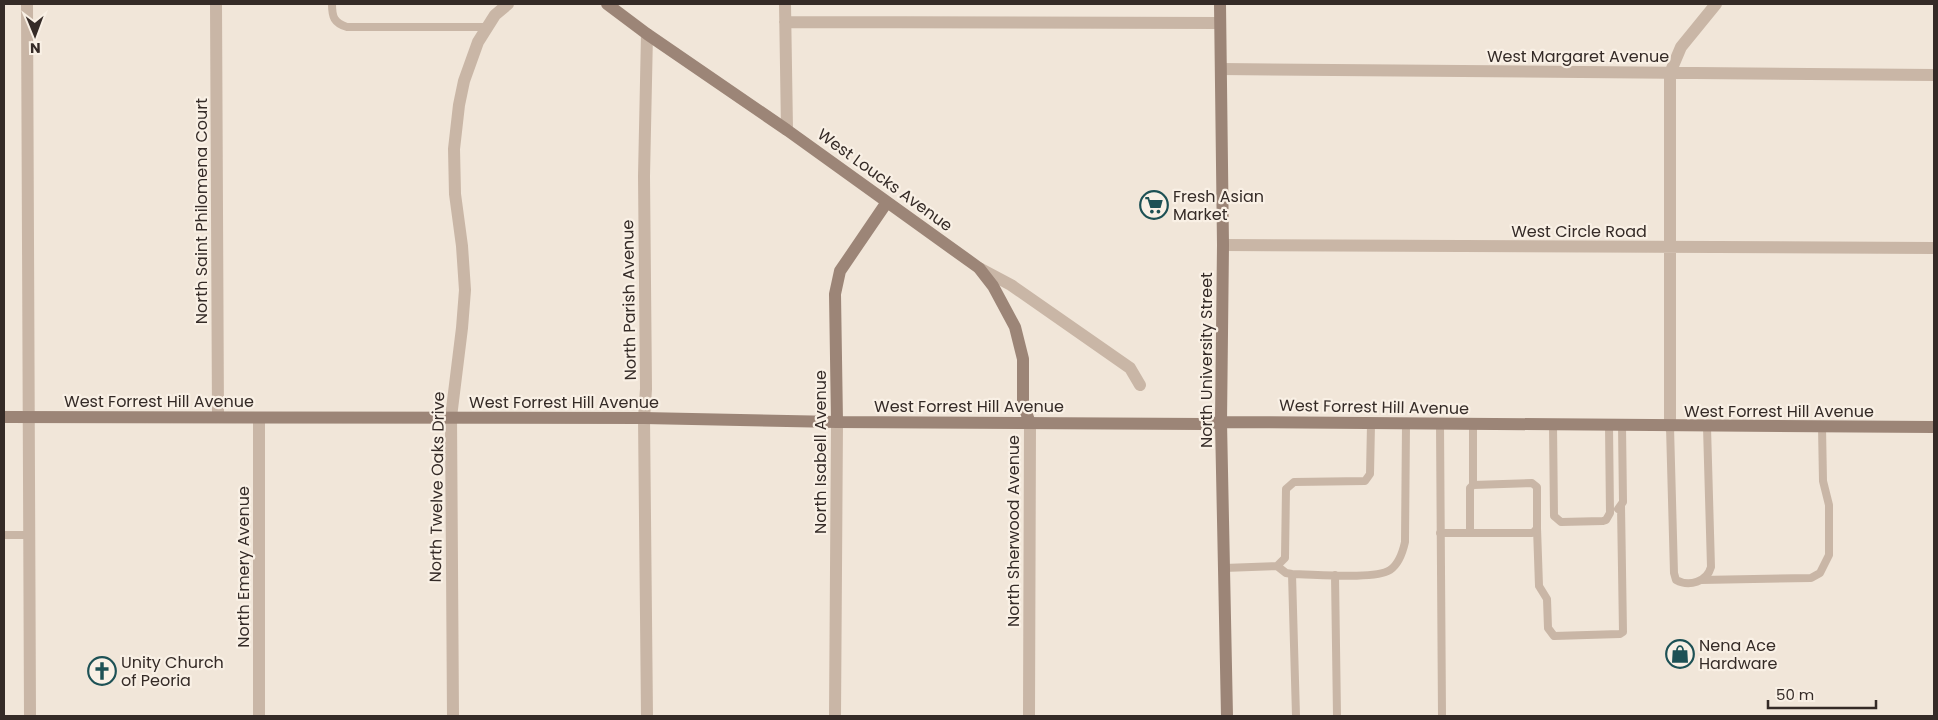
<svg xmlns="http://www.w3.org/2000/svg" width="1938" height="720" viewBox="0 0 1938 720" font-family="Poppins,sans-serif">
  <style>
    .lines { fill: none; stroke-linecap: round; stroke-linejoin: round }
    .lane { stroke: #c9b6a6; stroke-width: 8 }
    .street { stroke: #c9b6a6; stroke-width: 12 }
    .secondary { stroke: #9c8577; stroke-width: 12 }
    .labels { text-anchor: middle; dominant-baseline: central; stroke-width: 4.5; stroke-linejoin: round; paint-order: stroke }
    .street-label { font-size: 16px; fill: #352b27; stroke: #f9f0e5 }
    .poi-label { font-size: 16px; fill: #352b27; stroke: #f9f0e5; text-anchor: start }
  </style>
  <rect width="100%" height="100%" fill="#f1e6d9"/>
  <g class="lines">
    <path class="lane" d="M332,4C332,17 334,23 347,27H487
      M1440,424L1442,716
      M1553,425L1554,516L1561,522L1603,521L1606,520L1610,513L1609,426
      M1670,427L1674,573L1676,580C1689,587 1707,582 1711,567L1707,427
      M1473,485V425
      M1618,509L1623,502L1622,426
      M1537,528L1539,586L1547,599L1548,628L1554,636L1620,634L1623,632L1621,506
      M1440,533H1532L1535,531L1537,528V487L1532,483L1473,485L1470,488V533
      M4,535H29
      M1277,566L1286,573L1292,574C1313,574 1375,580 1390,570C1399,564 1403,551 1405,542L1406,424
      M1224,568L1277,566L1285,558L1286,489L1294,482L1365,481L1370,474L1371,424
      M1292,574L1296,716
      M1335,575L1337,716
      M1701,580L1811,578L1820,573L1829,555V505L1823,481L1822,427"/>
    <path class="street" d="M27,4L30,716
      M216,4L218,417
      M785,4L787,130
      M785,22L1220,23
      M647,34L644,176L646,389L644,418L647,716
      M1221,69L1934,75
      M1223,245L1934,248
      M979,268L1011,285L1130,368L1140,385
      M1670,427V73L1681,47L1716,4
      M259,716V418
      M453,716L451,417L462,328L465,290L462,246L455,194L454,149L459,105L464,81L478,42L495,15L508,4
      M835,716L837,422
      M1029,716L1030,423"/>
    <path class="secondary" d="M607,4L647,34L787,130L979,268L993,286L1015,327L1023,359V404L1030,423
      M1220,4L1223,245L1221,422L1227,716
      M4,417L644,418L837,422L1203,424L1221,422L1934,427
      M837,422L835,294L840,271L887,202"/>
  </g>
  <defs>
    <symbol id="supermarket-ring" viewBox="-11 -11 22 22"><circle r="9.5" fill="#f9f0e5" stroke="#1d5155" stroke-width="1.5"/><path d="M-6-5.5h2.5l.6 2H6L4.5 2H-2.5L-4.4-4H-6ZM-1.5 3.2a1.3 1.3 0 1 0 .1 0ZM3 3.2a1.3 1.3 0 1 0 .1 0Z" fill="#1d5155"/></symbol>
    <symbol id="shop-ring" viewBox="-11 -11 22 22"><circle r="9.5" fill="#f9f0e5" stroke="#1d5155" stroke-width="1.5"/><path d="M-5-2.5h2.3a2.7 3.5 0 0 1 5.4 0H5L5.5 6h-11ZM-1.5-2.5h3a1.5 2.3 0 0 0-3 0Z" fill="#1d5155"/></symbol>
    <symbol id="church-ring" viewBox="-11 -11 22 22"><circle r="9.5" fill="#f9f0e5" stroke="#1d5155" stroke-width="1.5"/><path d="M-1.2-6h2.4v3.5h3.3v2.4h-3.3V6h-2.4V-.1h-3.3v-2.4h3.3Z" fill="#1d5155"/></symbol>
  </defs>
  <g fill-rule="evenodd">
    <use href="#supermarket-ring" x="1138" y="189" width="32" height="32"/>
    <use href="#shop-ring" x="1664" y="638" width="32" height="32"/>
    <use href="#church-ring" x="86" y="655" width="32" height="32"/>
  </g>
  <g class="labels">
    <g class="street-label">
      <text x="1578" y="56">West Margaret Avenue</text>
      <text transform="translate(885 180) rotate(36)">West Loucks Avenue</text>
      <text transform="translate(201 211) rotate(-90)">North Saint Philomena Court</text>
      <text x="1579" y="231">West Circle Road</text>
      <text transform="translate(629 300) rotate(-91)">North Parish Avenue</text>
      <text transform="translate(1206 360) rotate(-90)">North University Street</text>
      <text x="159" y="401">West Forrest Hill Avenue</text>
      <text x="564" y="402">West Forrest Hill Avenue</text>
      <text x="969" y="406">West Forrest Hill Avenue</text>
      <text transform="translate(1374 407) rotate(1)">West Forrest Hill Avenue</text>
      <text x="1779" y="411">West Forrest Hill Avenue</text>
      <text transform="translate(820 452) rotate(-90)">North Isabell Avenue</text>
      <text transform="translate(437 487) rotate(-89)">North Twelve Oaks Drive</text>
      <text transform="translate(1013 531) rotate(-90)">North Sherwood Avenue</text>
      <text transform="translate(243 567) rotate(-90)">North Emery Avenue</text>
    </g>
    <g class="poi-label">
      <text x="1173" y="196">Fresh Asian<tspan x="1173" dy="18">Market</tspan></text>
      <text x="1699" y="645">Nena Ace<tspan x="1699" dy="18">Hardware</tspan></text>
      <text x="121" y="662">Unity Church<tspan x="121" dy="18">of Peoria</tspan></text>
    </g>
  </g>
  <rect width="1938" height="720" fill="none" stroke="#352b27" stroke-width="10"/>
  <g transform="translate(35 35) rotate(179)" stroke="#f9f0e5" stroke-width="4" paint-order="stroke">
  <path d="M0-4L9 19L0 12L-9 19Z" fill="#352b27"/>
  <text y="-8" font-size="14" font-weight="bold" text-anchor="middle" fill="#352b27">N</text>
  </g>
  <path d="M1768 700v8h108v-8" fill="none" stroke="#352b27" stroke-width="2.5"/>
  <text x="1776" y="700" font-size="15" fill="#352b27" stroke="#f9f0e5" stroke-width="4" paint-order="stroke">50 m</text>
</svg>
